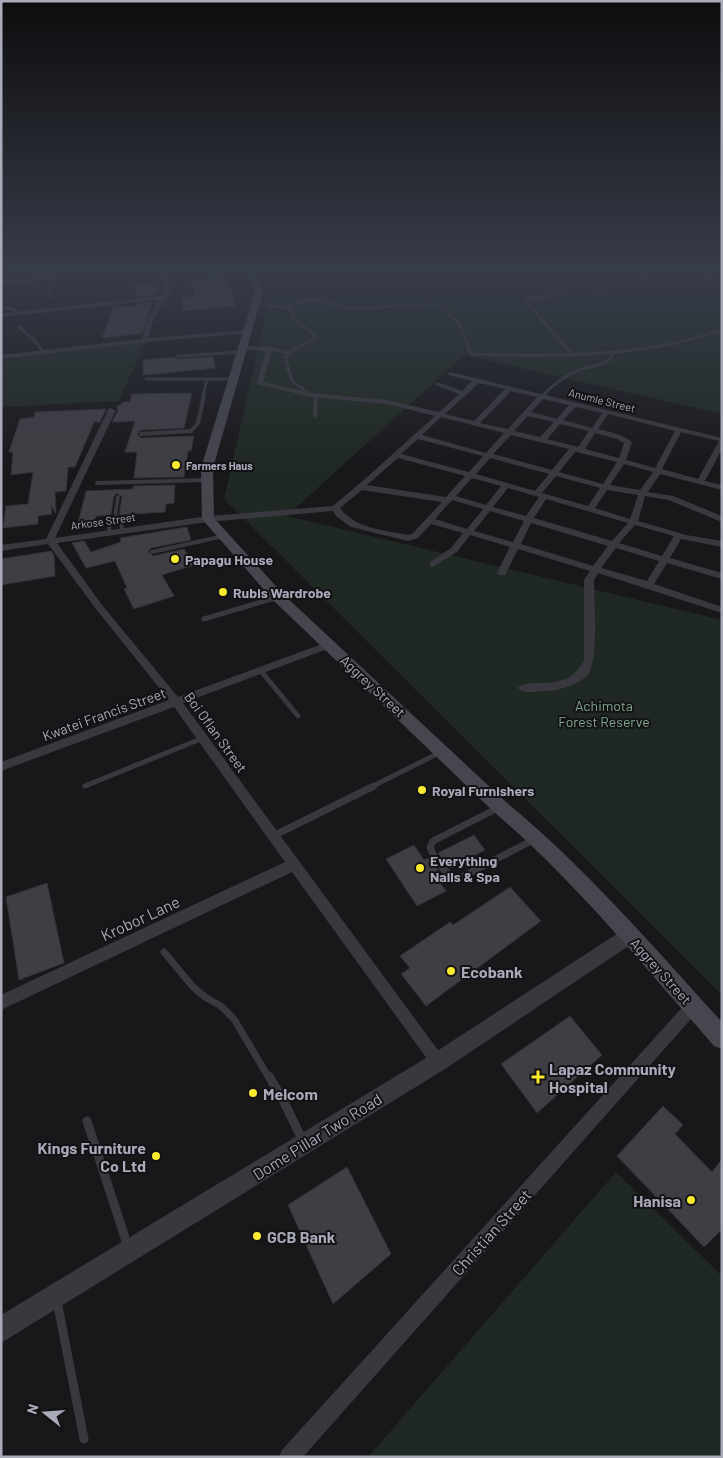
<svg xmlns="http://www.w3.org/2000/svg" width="723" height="1458" viewBox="0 0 723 1458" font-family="Barlow,sans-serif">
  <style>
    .green { fill: #1f2822 }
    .building { fill: #3f3e44; stroke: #323136 }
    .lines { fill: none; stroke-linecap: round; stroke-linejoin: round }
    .service-far4 { stroke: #39383f; stroke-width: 3 }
    .service-far3 { stroke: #39383f; stroke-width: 4 }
    .service-far2 { stroke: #39383f; stroke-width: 5 }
    .service-far1 { stroke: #39383f; stroke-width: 7 }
    .service { stroke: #39383f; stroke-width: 9 }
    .minor { fill: #39383f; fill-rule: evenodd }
    .tertiary { fill: #39383f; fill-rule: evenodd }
    .secondary { fill: #46464f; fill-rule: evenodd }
    .poi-dot { fill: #faeb2f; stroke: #131215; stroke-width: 2 }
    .labels { text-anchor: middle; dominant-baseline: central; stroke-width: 4; stroke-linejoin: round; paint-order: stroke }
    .far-street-label { font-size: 11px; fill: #a9aaba; stroke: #131215 }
    .far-poi-label { font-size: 11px; font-weight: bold; fill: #a9aaba; stroke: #131215; text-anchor: start }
    .poi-label { font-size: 14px; font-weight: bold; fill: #a9aaba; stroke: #131215; text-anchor: start }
    .street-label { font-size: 14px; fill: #a9aaba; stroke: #131215 }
    .park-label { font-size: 14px; fill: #7fa68c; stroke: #131215 }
    .near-street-label { font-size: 16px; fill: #a9aaba; stroke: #131215 }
    .near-poi-label { font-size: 16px; font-weight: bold; fill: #a9aaba; stroke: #131215; text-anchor: start }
  </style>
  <rect width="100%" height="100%" fill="#18171a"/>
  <path class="green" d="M1,267H134L1,280Z
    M261,267H722V414L464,355L287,516L722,620V995L224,499L272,287Z
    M146,342L118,401L1,407V359Z
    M616,1172L722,1276V1457H368Z"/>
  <path class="building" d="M214,269L227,270L235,306L182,311V299L195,295L190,278L216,276Z
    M158,284L154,295L136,297L135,286Z
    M152,303L142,333L102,338L114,307H136V304Z
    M175,357L178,359L213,357L215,368L143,375V360Z
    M192,393L184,428L141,430L137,434L141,438L194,436L191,451H188L184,477L134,478L137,452H125L135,421L112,422L118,411L117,406L121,405L123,402H130L132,394Z
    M106,409L100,422H94L75,467H68L66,491L55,492L56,514L51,505L52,514L38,516V524L3,528L6,506L28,504L33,472L11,475L13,452H9L20,419L34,417L35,412Z
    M175,485L174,503L166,504L165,512L119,515L122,497L117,493L114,496L111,515L96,516L94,522L78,523L86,491L133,489V486Z
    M187,527L191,540L151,548L148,552L153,556L184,549L194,565L162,575L174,596L134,609L124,589L127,588L115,561L86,568L72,543L84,541L91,552L121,542L120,538Z
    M51,551L54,555L55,576L1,585V559Z
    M474,835L485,850L450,868L438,853Z
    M414,845L424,860L429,858L440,873L435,876L446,891L417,906L386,859Z
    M47,883L64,963L19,980L6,897Z
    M510,887L541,921L426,1006L401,974L410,968L400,956L450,922L453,925Z
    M570,1016L602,1055L537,1113L501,1064Z
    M663,1106L683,1125L675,1134L712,1172L722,1159V1229L704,1247L617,1156Z
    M347,1167L391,1254L333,1304L288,1205Z"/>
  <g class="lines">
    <path class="service-far4" d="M574,267L596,288L696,268
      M693,267L722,286
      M128,270L129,282
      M566,294L529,299L526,302L573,355
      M50,298L51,277
      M255,304L289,308L292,311L293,318L315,335V338L295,349L285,358L292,381L311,395
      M284,307L309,300L326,301L347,309L438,304L460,325L471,354C536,356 602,357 666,345C685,341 704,335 722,330
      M1,308L14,309L15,314
      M19,327L33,339L43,352
      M270,349L289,353
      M178,356L242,352
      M146,379H207
      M203,396L207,379H235
      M542,396C553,385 564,376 579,370C591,365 602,367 612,357L610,352"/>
    <path class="service-far3" d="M315,416L316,396
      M141,434L191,431L198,423L204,395
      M97,483L207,480
      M115,517L121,521L122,530
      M109,531L110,523L115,517L118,497
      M152,552L224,536"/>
    <path class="service-far2" d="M204,619L278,597
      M261,671L298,716
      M85,786L203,738
      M371,787L441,752"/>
    <path class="service-far1" d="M498,808L433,841L430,847C435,861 444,873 458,879L535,839
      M273,836L374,786
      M164,952L193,987L205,997L221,1006L234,1019L269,1078"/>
    <path class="service" d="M269,1076L283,1100L303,1141
      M87,1121L128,1247
      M57,1301L84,1439"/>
    <path class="minor" d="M160,267H166L171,290L154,318L148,338L248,330L250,331V333L157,341L1,359V355L142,339L148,318L159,300L1,317V313L161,296L165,290Z
      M242,346L270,347L273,349L263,382L311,393L387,400L439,412L459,394L436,385V383H440L462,391L472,381L448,375L447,374L450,372L722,438V449L705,481L722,485V490L660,474L648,492L673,496L722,516V522L668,500L645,496L638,521L686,535L722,541V547L681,539L670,558L722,573V579L667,563L654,584L722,607V613L598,573L594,580C594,600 599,663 587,676C578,684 559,691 547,691C539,691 523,695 518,688C529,675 567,696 584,660V580L590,571L518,549L505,575H499L497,573L510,547L470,535L457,552L433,567L430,566V562L451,548L463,533L431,524L418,538L408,541L351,527L337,517L333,511L208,522L57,543L102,605L178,697L325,643H333L334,645L333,647L183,703L443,1057L446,1062L443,1067L438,1070L433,1067L292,872L1,1010V995L285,862L174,707L1,771V762L169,700L96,609L48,544L1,551V545L46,539L109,408L116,410L55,538L208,516L333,506L366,478L435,416L387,404L311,397L257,384L266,351L244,349L241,347ZM479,383L505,389L474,421L445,414ZM511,391L537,397L508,429L480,423ZM543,399L569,405L557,419L531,412ZM576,407L602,413L592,428L563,420ZM608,414L675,431L655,468L626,460L632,442C622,434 610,432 598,429ZM528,416L554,422L540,437L514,431ZM441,417L504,433L486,453L422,435ZM560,424L589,431L578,447L547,439ZM681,432L719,441L698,479L662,469ZM595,433L617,439L624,443L619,458L585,449ZM511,435L569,449L552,470L493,454ZM418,439L483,456L469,472L401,454ZM576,451L577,452L617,462L603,484L559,472ZM398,458L465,476L446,497L367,485ZM490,458L549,474L535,491L476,474ZM624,464L653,472L640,490L610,485ZM556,476L600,488L588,506L542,493ZM472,478L501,486L486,505L456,496ZM508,488L539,497L526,516L493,507ZM362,490L442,502L412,534L408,535C385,530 355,529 340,508ZM607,490L638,495L630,519L595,508ZM546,499L628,523L612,541L534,518ZM452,500L483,509L467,529L435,519ZM490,511L524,521L513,542L474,531ZM531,523L608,546L593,566L521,544ZM635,525L674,536L662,556L619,543ZM616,548L659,561L647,581L601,568Z
      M693,999L698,1001L700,1006L698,1011L303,1457H279L282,1450L688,1001Z"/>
    <path class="tertiary" d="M138,267H163L159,269L1,284V280Z
      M629,926L636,929L638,935L636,941L445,1069L1,1343V1315L431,1055Z"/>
    <path class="secondary" d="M248,267H256L263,292L213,468L214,518L283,594L506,802C585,867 653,946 722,1022V1049L714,1046C644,966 575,881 494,812L273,600L202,519L201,468L255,292Z"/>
  </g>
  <linearGradient id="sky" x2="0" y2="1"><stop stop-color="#0d0d0e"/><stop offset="0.57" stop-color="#373c49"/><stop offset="1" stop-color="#373c49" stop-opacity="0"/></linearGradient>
  <rect width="723" height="471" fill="url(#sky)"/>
  <g class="poi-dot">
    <circle cx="176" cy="465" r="5"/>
    <circle cx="175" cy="559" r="5"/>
    <circle cx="223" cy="592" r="5"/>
    <circle cx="422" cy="790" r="5"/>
    <circle cx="420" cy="868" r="5"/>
    <circle cx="451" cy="971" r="5"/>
    <path d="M535.5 1069.5h5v5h5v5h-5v5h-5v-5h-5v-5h5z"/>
    <circle cx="253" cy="1093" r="5"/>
    <circle cx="156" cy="1156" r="5"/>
    <circle cx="691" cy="1200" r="5"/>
    <circle cx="257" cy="1236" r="5"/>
  </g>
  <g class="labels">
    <g class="far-street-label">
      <text transform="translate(602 400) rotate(14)">Anumle Street</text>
      <text transform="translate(103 521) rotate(-8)">Arkose Street</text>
    </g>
    <g class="far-poi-label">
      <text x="186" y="465">Farmers Haus</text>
    </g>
    <g class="poi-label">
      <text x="185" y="559">Papagu House</text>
      <text x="233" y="592">Rubis Wardrobe</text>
      <text x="432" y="790">Royal Furnishers</text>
      <text x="430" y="860">Everything<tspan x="430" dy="16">Nails &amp; Spa</tspan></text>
    </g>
    <g class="street-label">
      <text transform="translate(373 686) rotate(43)">Aggrey Street</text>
      <text transform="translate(104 714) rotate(-20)">Kwatei Francis Street</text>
      <text transform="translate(216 732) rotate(54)">Boi Oflan Street</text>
      <text transform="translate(661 971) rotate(48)">Aggrey Street</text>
    </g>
    <g class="park-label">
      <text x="604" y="705">Achimota<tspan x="604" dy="16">Forest Reserve</tspan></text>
    </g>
    <g class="near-street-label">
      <text transform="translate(140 918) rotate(-25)">Krobor Lane</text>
      <text transform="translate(317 1136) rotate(-32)">Dome Pillar Two Road</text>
      <text transform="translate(491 1232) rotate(-48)">Christian Street</text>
    </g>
    <g class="near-poi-label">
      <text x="461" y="971">Ecobank</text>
      <text x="549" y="1068">Lapaz Community<tspan x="549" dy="18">Hospital</tspan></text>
      <text x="263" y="1093">Melcom</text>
      <text x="146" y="1147" text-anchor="end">Kings Furniture<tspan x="146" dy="18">Co Ltd</tspan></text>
      <text x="681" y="1200" text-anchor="end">Hanisa</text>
      <text x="267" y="1236">GCB Bank</text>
    </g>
  </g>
  <rect width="723" height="1458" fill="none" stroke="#a9aaba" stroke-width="5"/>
  <g transform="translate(45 1413) rotate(287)" stroke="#131215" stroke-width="4" paint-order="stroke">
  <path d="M0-4L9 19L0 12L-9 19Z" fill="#a9aaba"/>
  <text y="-8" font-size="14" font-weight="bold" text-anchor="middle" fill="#a9aaba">N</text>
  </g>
</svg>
